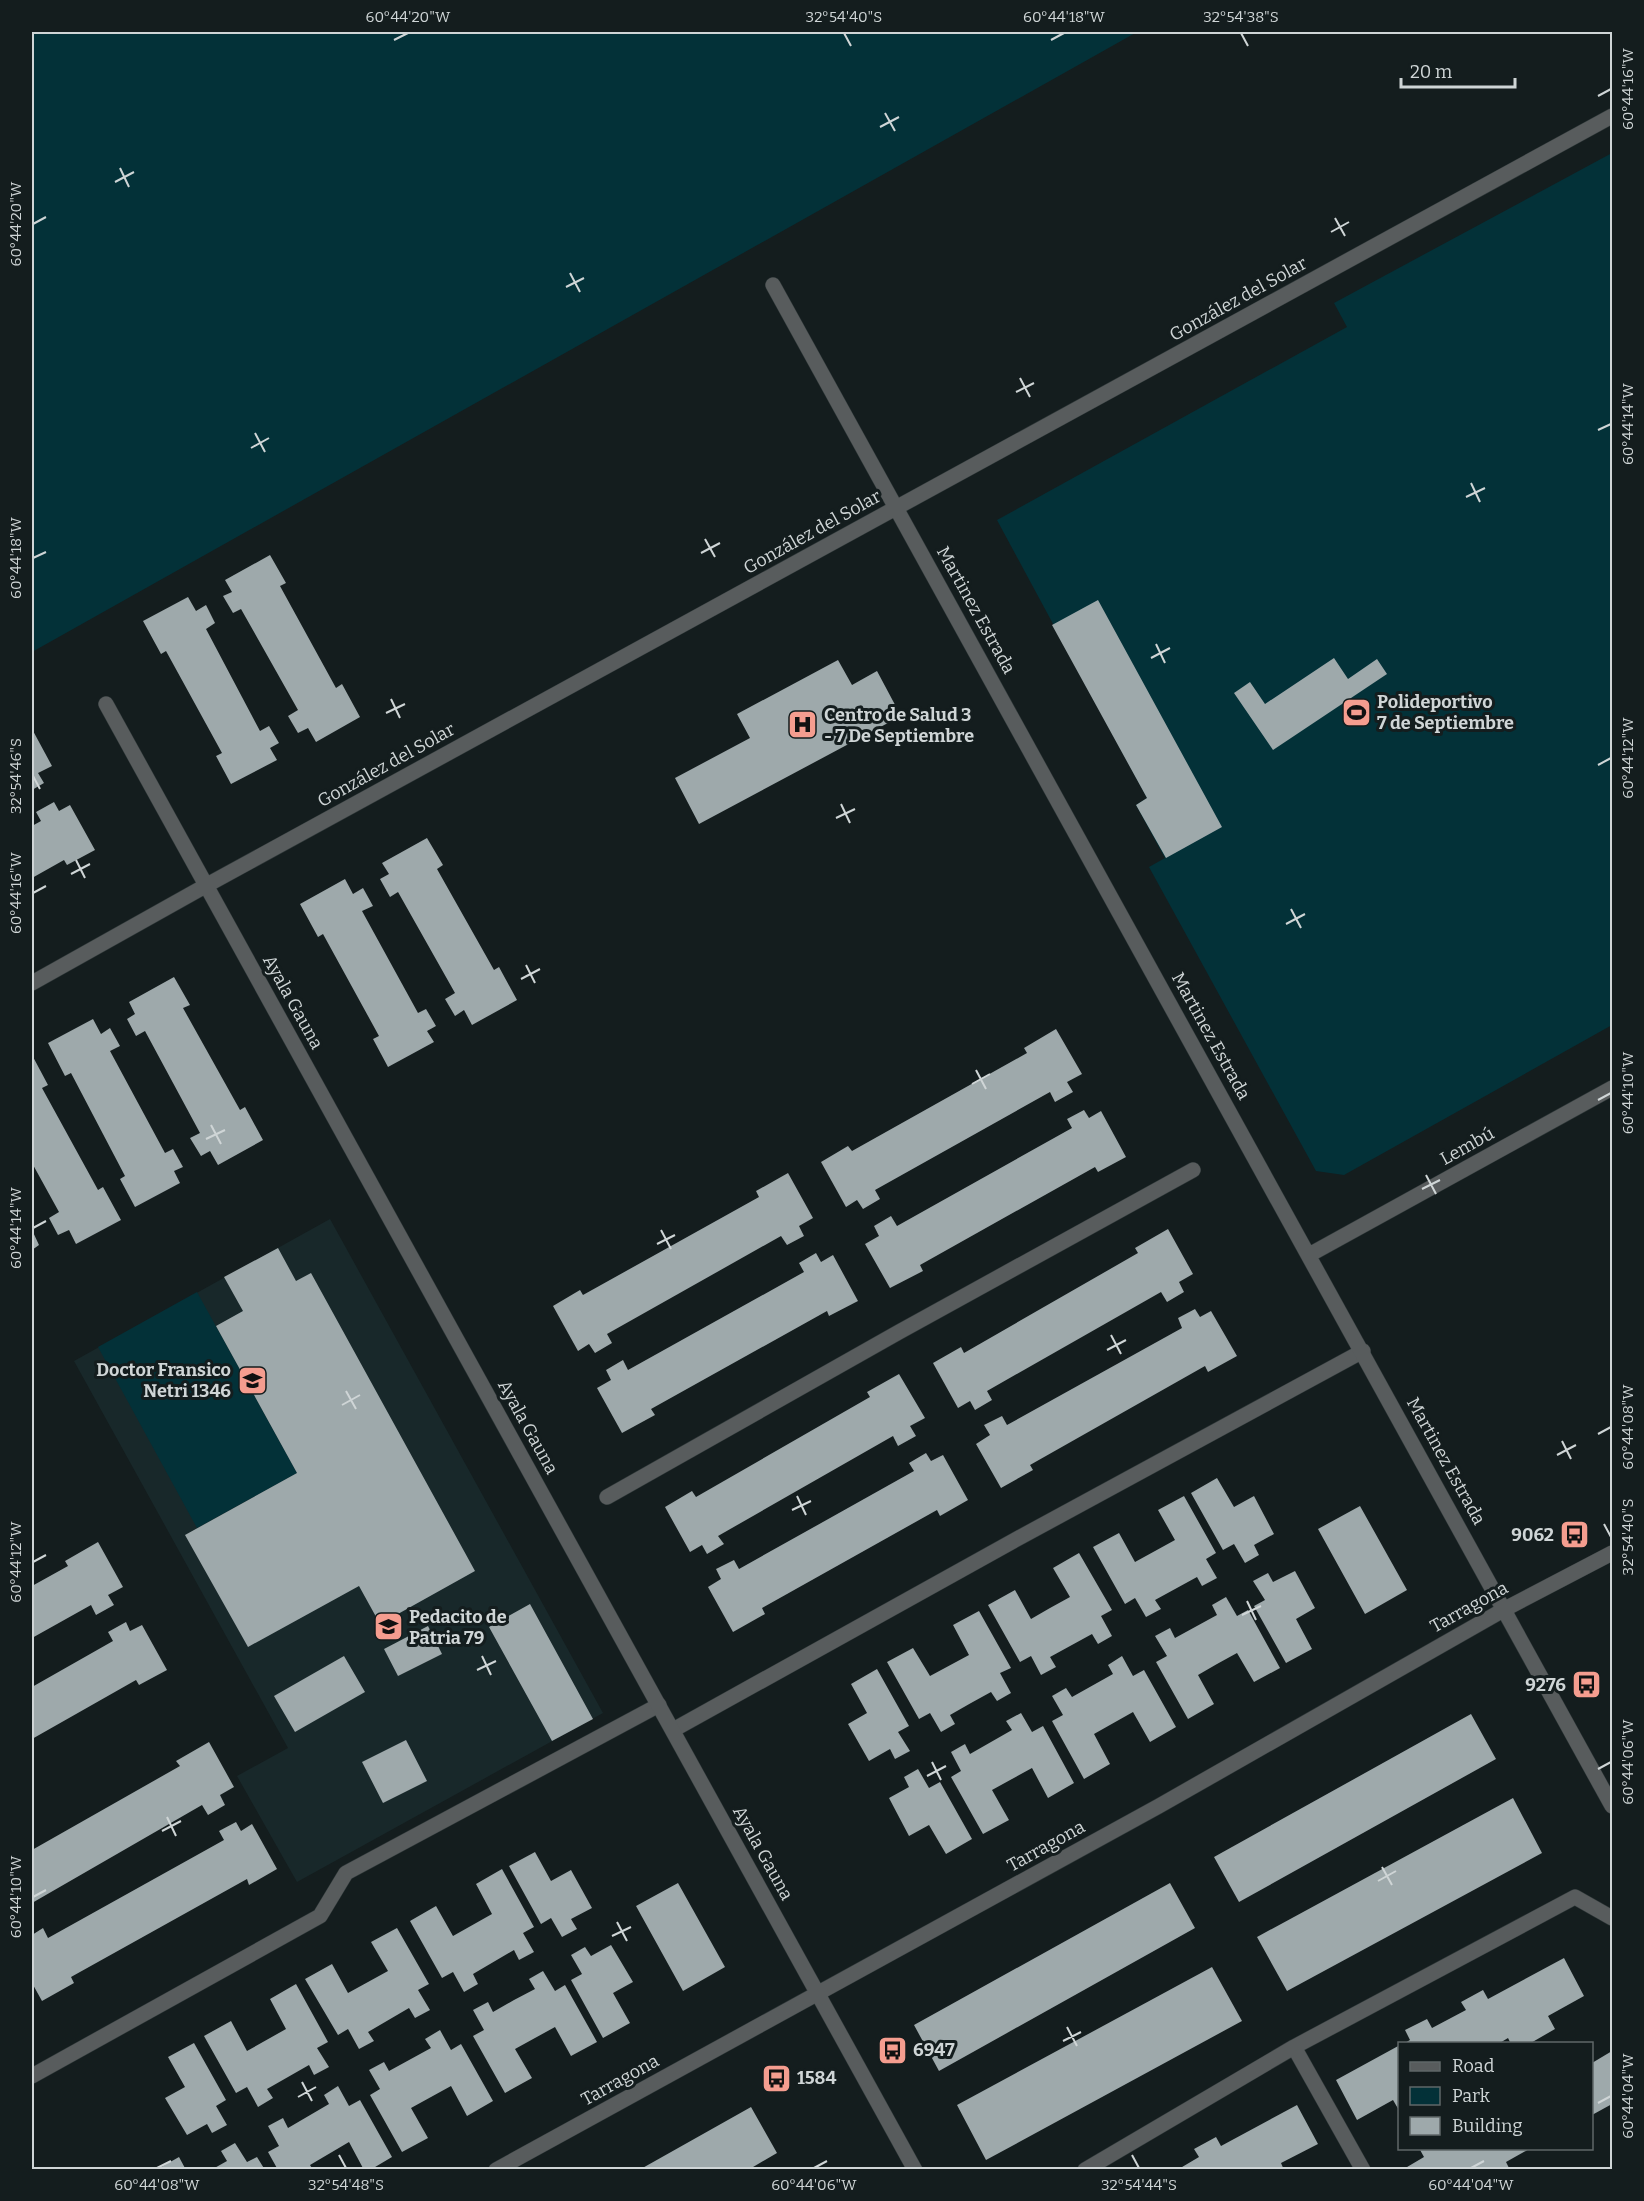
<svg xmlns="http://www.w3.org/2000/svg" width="1644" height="2201" viewBox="0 0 1644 2201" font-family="Bitter,serif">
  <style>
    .built { fill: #18282a }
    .green { fill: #033138 }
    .building { fill: #9ea9ab }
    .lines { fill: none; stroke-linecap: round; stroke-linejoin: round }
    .lane-casing { stroke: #2e3738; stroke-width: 16 }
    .street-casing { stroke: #2e3738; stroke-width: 16 }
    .lane { stroke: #585c5d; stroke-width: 15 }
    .street { stroke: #585c5d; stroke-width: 15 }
    .ticks { fill: none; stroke: #cfd5d6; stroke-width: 2 }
    .labels { text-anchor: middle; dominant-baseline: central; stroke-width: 6; stroke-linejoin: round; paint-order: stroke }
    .street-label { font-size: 18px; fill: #cfd5d6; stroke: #141d1e }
    .poi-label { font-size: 18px; font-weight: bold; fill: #cfd5d6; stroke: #141d1e; text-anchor: start }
    .neatline { fill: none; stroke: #cfd5d6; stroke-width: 2 }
    .ticks-label { font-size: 15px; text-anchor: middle; fill: #cfd5d6 }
  </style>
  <rect width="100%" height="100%" fill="#141d1e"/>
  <path class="built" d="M330,1219L603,1713L297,1882L237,1776L288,1748L74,1361Z"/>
  <path class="green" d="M32,32H1137L32,652Z
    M1612,153V1025L1344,1175L1316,1171L1149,867L1165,858L1136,805L1147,798L997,520L1347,327L1334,303Z
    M197,1292L297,1473L197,1528L98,1347Z"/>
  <path class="building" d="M270,555L286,583L280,586L336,688L342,684L360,717L316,742L308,728L298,733L288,716L298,710L241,609L233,613L223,596L232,592L225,580Z
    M188,597L196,611L206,605L215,623L206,629L260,731L269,726L279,743L270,748L277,760L231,784L216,756L222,753L166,651L161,654L143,621Z
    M1098,600L1222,827L1166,858L1136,805L1147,798L1052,625Z
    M1334,658L1348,679L1377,659L1387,674L1273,750L1234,693L1250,682L1265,704Z
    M838,660L852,685L877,671L901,716L699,824L675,778L750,738L737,714Z
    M32,729L52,766L38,773L44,783L32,790Z
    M54,802L59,811L70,805L95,850L67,865L64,860L32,878V826L41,821L36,812Z
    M427,838L443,865L437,869L494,970L499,967L517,1000L472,1025L464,1010L455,1016L445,999L455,993L398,892L390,897L380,879L389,874L382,863Z
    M345,879L353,894L363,888L373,906L362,911L418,1013L426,1009L436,1026L427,1031L434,1042L388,1067L373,1039L379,1036L323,934L318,937L300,904Z
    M174,977L190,1005L183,1008L240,1110L245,1107L263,1140L218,1165L210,1151L201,1156L190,1138L200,1133L145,1031L136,1036L127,1019L135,1014L129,1002Z
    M93,1019L101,1034L110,1028L120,1046L110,1051L165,1153L173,1149L183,1167L174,1171L180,1183L135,1207L120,1179L125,1176L71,1073L65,1076L48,1043Z
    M1056,1029L1082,1074L1067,1082L1073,1092L1055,1102L1050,1092L875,1190L880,1199L863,1209L857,1200L846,1207L821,1162L848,1146L852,1151L1027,1053L1024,1048Z
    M32,1055L48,1085L42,1088L98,1190L103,1187L121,1220L76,1244L69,1230L58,1235L49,1218L59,1212L32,1163Z
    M1084,1110L1089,1118L1101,1111L1126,1157L1098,1172L1095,1167L920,1265L923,1271L890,1288L865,1244L879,1236L874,1226L891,1216L897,1226L1072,1128L1067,1119Z
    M788,1173L813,1218L799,1226L804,1236L787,1245L781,1236L607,1334L612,1343L595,1353L589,1344L578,1351L553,1306L580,1290L583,1295L759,1197L756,1191Z
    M1168,1229L1193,1274L1179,1282L1184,1292L1167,1302L1161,1292L987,1391L992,1400L975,1410L970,1401L958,1408L933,1363L961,1347L964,1353L1138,1253L1135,1248Z
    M32,1230L39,1245L32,1250Z
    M278,1248L296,1281L311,1273L475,1571L380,1624L359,1586L248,1647L185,1535L297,1473L216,1326L243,1311L224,1277Z
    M816,1253L821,1262L833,1255L858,1301L829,1316L827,1311L651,1409L655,1415L622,1433L597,1388L611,1380L606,1370L623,1360L628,1370L804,1272L799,1263Z
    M1195,1309L1200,1317L1211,1311L1237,1356L1208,1372L1205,1366L1030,1465L1033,1470L1001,1488L976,1444L990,1435L984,1425L1002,1416L1007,1425L1182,1328L1178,1318Z
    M899,1374L925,1418L910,1426L916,1436L898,1446L893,1436L718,1536L724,1544L707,1554L702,1545L690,1552L665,1507L692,1491L696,1497L870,1397L867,1392Z
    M926,1453L931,1461L943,1455L968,1500L940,1516L937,1510L762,1608L765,1614L733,1632L708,1587L721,1579L716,1569L734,1560L739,1569L914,1471L909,1463Z
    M1217,1478L1234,1507L1254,1496L1274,1534L1254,1545L1259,1555L1245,1563L1234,1544L1223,1550L1191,1493Z
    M1184,1496L1216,1553L1206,1559L1217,1578L1202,1586L1197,1577L1155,1600L1161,1609L1146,1617L1135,1598L1125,1604L1093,1547L1119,1533L1135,1562L1175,1540L1158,1510Z
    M1360,1506L1407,1590L1365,1614L1318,1529Z
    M98,1542L123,1587L108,1595L114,1605L96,1615L91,1605L32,1638V1586L68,1566L65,1561Z
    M1079,1553L1112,1610L1101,1616L1112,1636L1098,1644L1092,1634L1050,1657L1056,1667L1041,1675L1031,1656L1020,1662L988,1605L1015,1590L1031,1619L1050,1608L1070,1597L1053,1568Z
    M1295,1571L1315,1608L1296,1619L1312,1649L1286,1663L1254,1606L1265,1600L1253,1581L1268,1573L1273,1582Z
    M1226,1597L1237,1616L1248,1610L1280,1668L1254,1682L1237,1653L1217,1664L1198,1675L1214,1704L1188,1719L1156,1662L1167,1656L1155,1636L1170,1628L1175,1638L1217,1615L1212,1605Z
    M530,1604L593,1719L552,1741L489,1627Z
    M979,1611L1011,1668L1000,1673L1011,1693L997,1701L991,1692L971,1703L950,1715L955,1724L941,1732L930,1713L919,1719L887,1662L913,1648L930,1676L969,1655L953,1625Z
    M126,1622L130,1631L142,1625L167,1670L139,1685L136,1680L32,1739V1687L113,1641L108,1632Z
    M428,1626L442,1654L398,1676L384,1649Z
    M344,1656L365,1692L295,1732L274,1696Z
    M1122,1656L1133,1676L1144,1670L1176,1727L1150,1742L1133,1712L1094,1734L1110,1764L1084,1779L1052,1721L1063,1715L1052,1696L1066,1688L1072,1697L1113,1674L1108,1665Z
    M877,1669L909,1726L898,1732L910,1751L895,1759L890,1749L869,1761L848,1724L867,1713L851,1684Z
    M1021,1713L1032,1732L1043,1726L1074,1783L1048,1798L1032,1768L992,1790L1009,1820L983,1834L951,1777L961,1771L951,1752L965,1744L970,1754L1012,1730L1006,1721Z
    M1471,1714L1496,1759L1239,1902L1214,1857Z
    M406,1740L427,1781L383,1803L362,1762Z
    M209,1742L234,1787L220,1795L225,1805L208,1815L202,1805L32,1903V1850L180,1766L176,1761Z
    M918,1769L929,1788L940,1782L972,1839L946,1854L929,1825L909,1836L889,1798L909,1787L904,1777Z
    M1513,1798L1542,1853L1287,1991L1257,1937Z
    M236,1822L241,1831L252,1824L277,1869L249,1885L247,1879L71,1977L74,1983L42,2001L32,1983V1935L43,1928L48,1938L224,1840L219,1831Z
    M535,1852L551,1881L571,1870L592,1908L571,1919L577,1929L562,1937L551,1918L541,1924L509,1866Z
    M502,1869L534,1927L523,1933L534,1952L519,1960L514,1950L473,1974L478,1984L464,1992L453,1972L442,1978L410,1921L436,1906L453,1936L492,1914L476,1884Z
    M678,1883L725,1967L683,1991L636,1906Z
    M1170,1883L1195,1928L939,2071L914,2025Z
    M397,1928L429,1984L418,1990L430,2010L415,2018L409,2008L368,2032L374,2041L359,2049L348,2029L338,2035L305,1979L332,1964L348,1993L388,1971L371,1942Z
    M611,1945L633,1982L613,1993L630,2023L603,2038L571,1980L582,1974L571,1955L585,1947L591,1956Z
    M1564,1958L1584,1996L1548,2016L1555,2029L1529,2044H1511L1508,2038L1498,2044H1403L1410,2040L1405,2030L1427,2019L1432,2028L1466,2010L1461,2002L1483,1990L1488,1999Z
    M1212,1967L1242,2021L986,2160L957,2105Z
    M543,1971L555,1991L565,1985L597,2042L571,2056L555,2027L515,2049L532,2078L505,2093L473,2036L484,2030L473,2010L488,2002L493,2012L514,2000L535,1989L529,1979Z
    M296,1984L328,2042L317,2048L329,2067L314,2075L309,2065L267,2089L273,2098L258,2107L247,2087L236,2093L204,2036L231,2021L247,2051L286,2029L270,1999Z
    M440,2030L451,2050L461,2044L493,2101L467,2116L451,2086L411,2108L428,2138L402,2152L370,2095L380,2089L369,2070L384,2062L389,2071L431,2048L425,2039Z
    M194,2043L226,2100L216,2106L227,2125L212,2133L207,2124L187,2135L165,2098L185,2087L168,2057Z
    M1400,2045V2112L1393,2100L1357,2120L1336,2080Z
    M1612,2051V2104L1592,2115V2063Z
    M338,2086L349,2106L360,2100L392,2157L370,2170H364L349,2142L310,2165L313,2170H278L268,2152L279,2146L268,2126L283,2118L288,2128L329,2104L324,2095Z
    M1297,2105L1318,2144L1281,2163L1284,2170H1177L1199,2157L1194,2149L1216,2137L1221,2146Z
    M751,2107L777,2153L748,2170H639Z
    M235,2143L247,2162L257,2157L265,2170H211L227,2161L221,2151Z
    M1419,2148H1531L1506,2162L1510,2170H1402L1424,2157Z
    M179,2157L186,2170H156Z"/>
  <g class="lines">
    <defs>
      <path id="lane" d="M607,1497L899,1332L1193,1170
        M673,1730L1015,1540L1363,1351
        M1294,2047L1363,2170
        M32,2076L320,1916L346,1873L659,1705
        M1085,2170L1294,2047L1575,1897L1612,1918"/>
      <path id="street" d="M773,285L1612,1806
        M106,704L915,2170
        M32,983L207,885L1612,116
        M1309,1255L1612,1088
        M496,2170L1159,1806L1505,1609L1612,1553"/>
    </defs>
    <use href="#lane" class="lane-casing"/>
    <use href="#street" class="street-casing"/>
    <use href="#lane" class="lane"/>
    <use href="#street" class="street"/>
  </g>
  <path class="ticks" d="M844,33L851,46M1241,33L1248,46M394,40L408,33M1051,40L1064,33M1598,96L1611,89M885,113L895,131M880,127L899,117M120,168L129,187M115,182L134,172M1335,218L1345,236M33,224L46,217M1331,232L1349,222M570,273L580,292M566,287L584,278M1020,378L1030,397M1016,392L1034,383M1598,430L1611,424M255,433L265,452M251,448L269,438M1471,483L1480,502M1466,497L1485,488M705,539L715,557M701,553L720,543M33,558L46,552M1156,644L1165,663M1151,658L1170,648M391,699L400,718M386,713L405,704M1598,765L1611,758M33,776L40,789M841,804L850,823M836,818L855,809M76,860L85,878M71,874L90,864M33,893L46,886M1291,909L1301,928M1286,924L1305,914M526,965L535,983M521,979L540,969M976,1070L986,1089M972,1084L990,1074M1598,1100L1611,1093M211,1125L221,1144M206,1139L225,1130M1426,1175L1436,1194M1422,1189L1440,1180M33,1228L46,1221M661,1230L671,1249M657,1244L675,1235M1111,1335L1121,1354M1107,1350L1126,1340M346,1391L356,1409M342,1405L360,1395M1598,1434L1611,1427M1562,1441L1571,1459M1557,1455L1576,1445M797,1496L806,1515M792,1510L811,1501M1604,1524L1611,1537M33,1562L46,1555M1247,1601L1256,1620M1242,1615L1261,1606M482,1656L491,1675M477,1670L496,1661M932,1762L941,1780M1598,1769L1611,1762M927,1776L946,1766M167,1817L176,1836M162,1831L181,1821M1382,1867L1392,1885M1378,1881L1396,1871M33,1897L46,1890M617,1922L627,1941M612,1936L631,1927M1067,2027L1077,2046M1063,2041L1081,2032M302,2082L312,2101M298,2097L316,2087M1598,2103L1611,2096M339,2155L346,2168M1132,2155L1139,2168M157,2168L171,2161M814,2168L827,2161M1471,2168L1484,2161"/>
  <defs>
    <symbol id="stadium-square" viewBox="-11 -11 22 22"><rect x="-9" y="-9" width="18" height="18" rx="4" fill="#f59d8f" stroke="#141d1e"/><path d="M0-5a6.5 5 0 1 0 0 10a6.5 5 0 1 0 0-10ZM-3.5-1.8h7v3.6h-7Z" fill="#111"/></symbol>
    <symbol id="hospital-square" viewBox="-11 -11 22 22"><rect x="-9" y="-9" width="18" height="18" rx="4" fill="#f59d8f" stroke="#141d1e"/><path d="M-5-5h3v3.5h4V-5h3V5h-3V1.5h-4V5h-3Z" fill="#111"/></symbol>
    <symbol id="school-square" viewBox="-11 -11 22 22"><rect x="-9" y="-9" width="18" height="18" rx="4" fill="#f59d8f" stroke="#141d1e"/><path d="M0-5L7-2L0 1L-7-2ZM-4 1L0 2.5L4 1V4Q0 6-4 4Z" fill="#111"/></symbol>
    <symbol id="bus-square" viewBox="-11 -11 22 22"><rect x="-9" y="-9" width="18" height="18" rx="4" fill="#f59d8f" stroke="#141d1e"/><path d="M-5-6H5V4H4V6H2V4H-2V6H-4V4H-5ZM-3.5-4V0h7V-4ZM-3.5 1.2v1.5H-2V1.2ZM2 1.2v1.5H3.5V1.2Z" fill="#111"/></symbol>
  </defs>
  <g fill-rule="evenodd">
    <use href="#stadium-square" x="1340" y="696" width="33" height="33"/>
    <use href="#hospital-square" x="786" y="708" width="33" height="33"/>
    <use href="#school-square" x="236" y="1364" width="33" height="33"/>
    <use href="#bus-square" x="1558" y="1518" width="33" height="33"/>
    <use href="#school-square" x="372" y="1610" width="33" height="33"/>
    <use href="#bus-square" x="1570" y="1668" width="33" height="33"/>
    <use href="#bus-square" x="876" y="2034" width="33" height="33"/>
    <use href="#bus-square" x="760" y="2062" width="33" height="33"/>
  </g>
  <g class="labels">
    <g class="street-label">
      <text transform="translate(1238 299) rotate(-29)">González del Solar</text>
      <text transform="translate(812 532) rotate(-29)">González del Solar</text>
      <text transform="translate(976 610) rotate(61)">Martinez Estrada</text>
      <text transform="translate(386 765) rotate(-29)">González del Solar</text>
      <text transform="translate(293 1002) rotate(61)">Ayala Gauna</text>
      <text transform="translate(1211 1036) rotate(61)">Martinez Estrada</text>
      <text transform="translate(1467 1146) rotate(-29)">Lembú</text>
      <text transform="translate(528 1427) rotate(61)">Ayala Gauna</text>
      <text transform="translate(1446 1461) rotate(61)">Martinez Estrada</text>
      <text transform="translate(1469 1607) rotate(-29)">Tarragona</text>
      <text transform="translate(1046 1846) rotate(-29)">Tarragona</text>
      <text transform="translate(763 1853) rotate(61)">Ayala Gauna</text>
      <text transform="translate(620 2080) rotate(-29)">Tarragona</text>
    </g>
    <g class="poi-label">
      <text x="1377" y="702">Polideportivo<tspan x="1377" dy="21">7 de Septiembre</tspan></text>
      <text x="824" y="715">Centro de Salud 3<tspan x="824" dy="21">- 7 De Septiembre</tspan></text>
      <text x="231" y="1370" text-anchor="end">Doctor Fransico<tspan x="231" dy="21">Netri 1346</tspan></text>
      <text x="1554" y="1535" text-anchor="end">9062</text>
      <text x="409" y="1617">Pedacito de<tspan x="409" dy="21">Patria 79</tspan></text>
      <text x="1566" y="1685" text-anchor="end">9276</text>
      <text x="913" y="2050">6947</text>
      <text x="797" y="2078">1584</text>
    </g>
  </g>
  <rect width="1644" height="2201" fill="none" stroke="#141d1e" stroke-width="66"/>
  <rect x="1398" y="2042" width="195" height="108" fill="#141d1e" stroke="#5f6768" stroke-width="1.5"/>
  <rect x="1410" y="2062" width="30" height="9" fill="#585c5d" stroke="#5f6768" stroke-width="1.5"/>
  <text x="1452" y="2072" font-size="18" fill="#cfd5d6">Road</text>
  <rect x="1410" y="2087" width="30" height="18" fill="#033138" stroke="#5f6768" stroke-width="1.5"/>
  <text x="1452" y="2102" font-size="18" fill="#cfd5d6">Park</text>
  <rect x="1410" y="2117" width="30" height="18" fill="#9ea9ab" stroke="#5f6768" stroke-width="1.5"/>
  <text x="1452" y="2132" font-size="18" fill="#cfd5d6">Building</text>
  <path d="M1401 78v9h114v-9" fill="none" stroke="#cfd5d6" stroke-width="3"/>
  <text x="1410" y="78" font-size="18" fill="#cfd5d6" stroke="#141d1e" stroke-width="4.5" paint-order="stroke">20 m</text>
  <rect x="33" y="33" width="1578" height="2135" class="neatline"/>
  <g class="ticks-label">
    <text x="408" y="22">60°44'20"W</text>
    <text x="844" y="22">32°54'40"S</text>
    <text x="1064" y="22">60°44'18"W</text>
    <text x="1241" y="22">32°54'38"S</text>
    <text transform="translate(1628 89) rotate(-90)" y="5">60°44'16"W</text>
    <text transform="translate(16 224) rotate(-90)" y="5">60°44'20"W</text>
    <text transform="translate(1628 424) rotate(-90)" y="5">60°44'14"W</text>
    <text transform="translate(16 558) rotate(-90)" y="5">60°44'18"W</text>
    <text transform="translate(1628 758) rotate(-90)" y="5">60°44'12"W</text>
    <text transform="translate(16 776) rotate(-90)" y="5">32°54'46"S</text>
    <text transform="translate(16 893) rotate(-90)" y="5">60°44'16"W</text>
    <text transform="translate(1628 1093) rotate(-90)" y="5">60°44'10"W</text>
    <text transform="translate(16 1228) rotate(-90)" y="5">60°44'14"W</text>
    <text transform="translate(1628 1427) rotate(-90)" y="5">60°44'08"W</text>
    <text transform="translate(1628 1537) rotate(-90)" y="5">32°54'40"S</text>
    <text transform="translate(16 1562) rotate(-90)" y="5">60°44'12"W</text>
    <text transform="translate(1628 1762) rotate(-90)" y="5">60°44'06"W</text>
    <text transform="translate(16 1897) rotate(-90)" y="5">60°44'10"W</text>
    <text transform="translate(1628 2096) rotate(-90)" y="5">60°44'04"W</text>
    <text x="157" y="2190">60°44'08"W</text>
    <text x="346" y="2190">32°54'48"S</text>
    <text x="814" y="2190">60°44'06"W</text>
    <text x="1139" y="2190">32°54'44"S</text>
    <text x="1471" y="2190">60°44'04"W</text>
  </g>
</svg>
